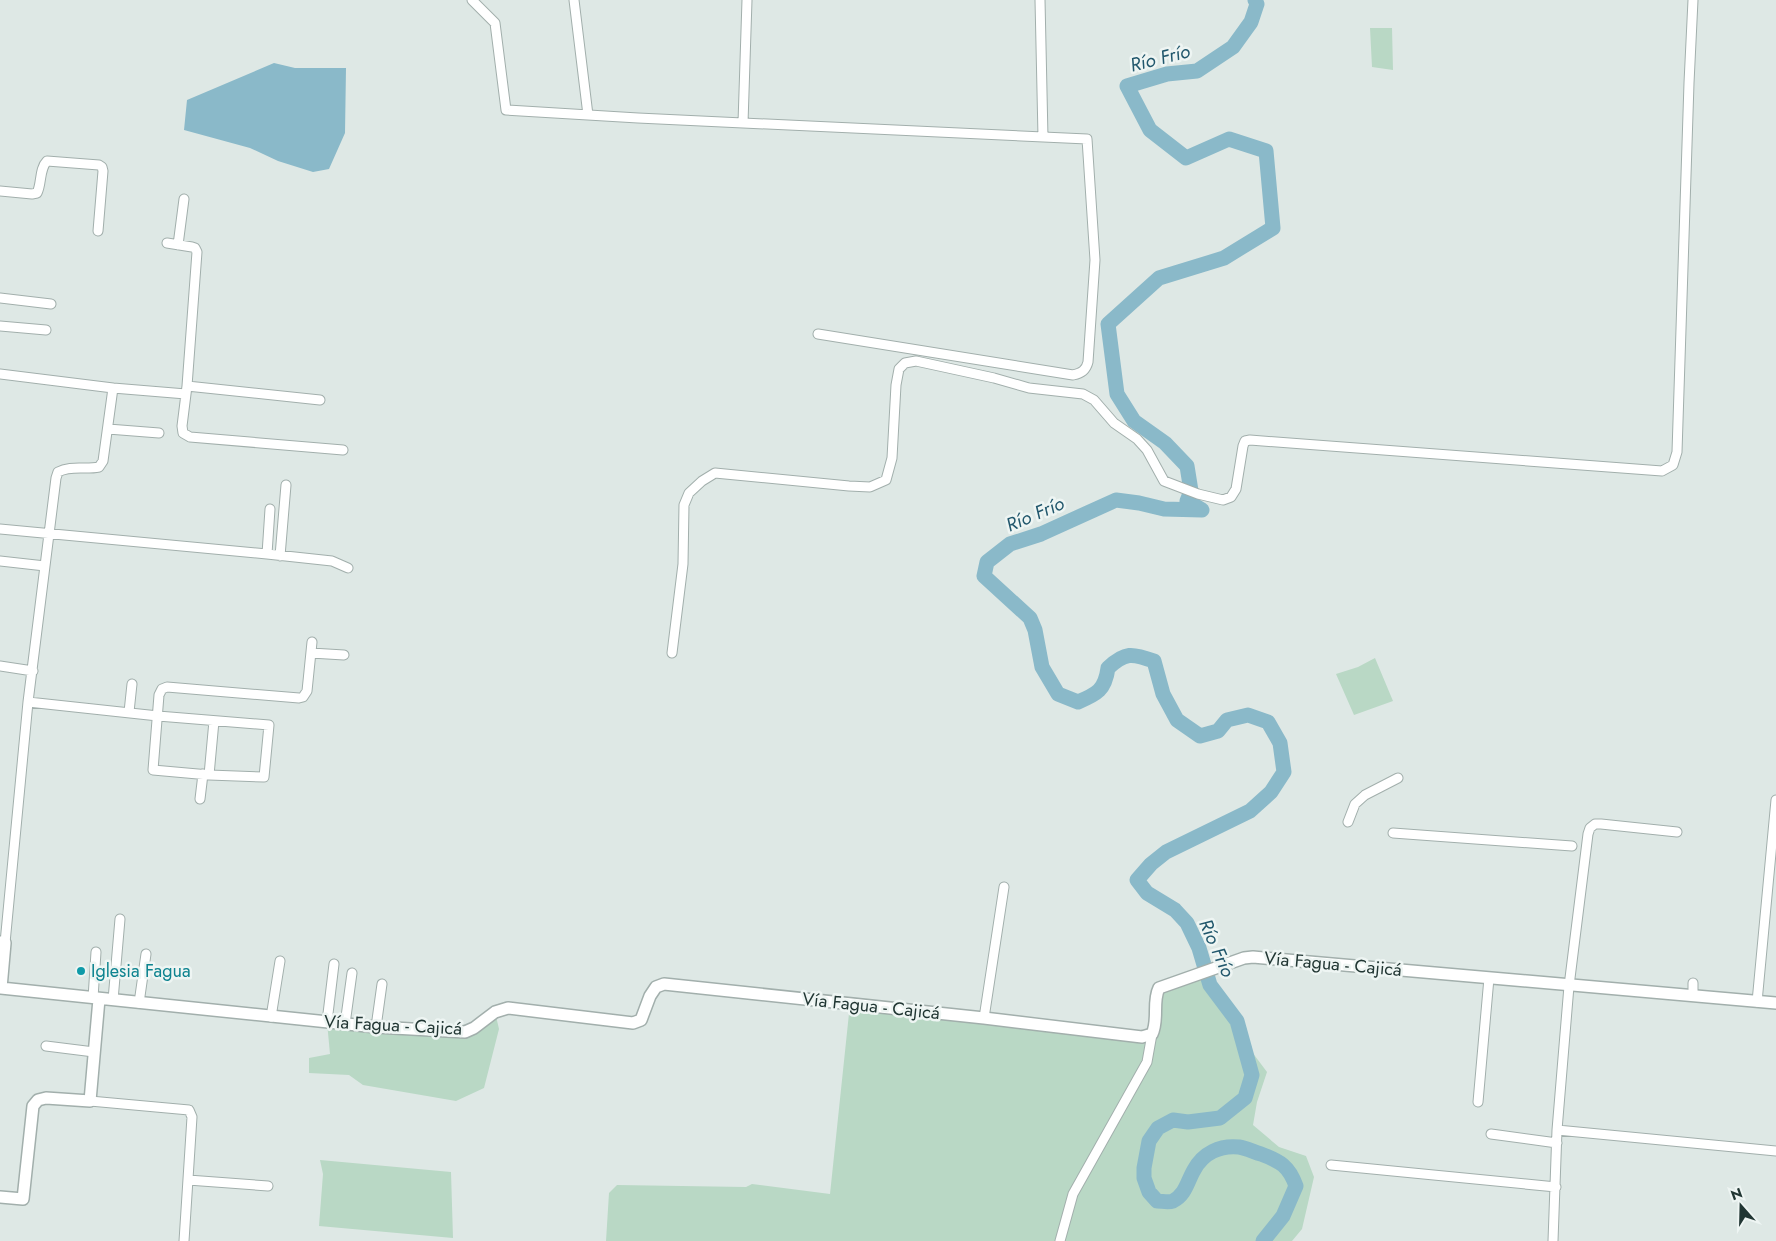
<svg xmlns="http://www.w3.org/2000/svg" width="1776" height="1241" viewBox="0 0 1776 1241" font-family="Jost,sans-serif">
  <style>
    .green { fill: #b9d8c5 }
    .water { fill: #8ab9c9 }
    .lines { fill: none; stroke-linecap: round; stroke-linejoin: round }
    .river { stroke: #8ab9c9; stroke-width: 15 }
    .minor-casing { stroke: #a2afac; stroke-width: 11 }
    .tertiary-casing { stroke: #a2afac; stroke-width: 14 }
    .minor { stroke: #fff; stroke-width: 9 }
    .tertiary { stroke: #fff; stroke-width: 11 }
    .culture-dot { fill: #0f9aa8; stroke: #eef5f3; stroke-width: 2 }
    .labels { text-anchor: middle; dominant-baseline: central; stroke-width: 5; stroke-linejoin: round; paint-order: stroke }
    .street-label { font-size: 18px; fill: #213633; stroke: #eef5f3 }
    .culture-label { font-size: 18px; fill: #0d838f; stroke: #eef5f3; text-anchor: start }
    .water-label { font-size: 19px; font-style: italic; fill: #21576c; stroke: #eef5f3 }
  </style>
  <rect width="100%" height="100%" fill="#dee8e5"/>
  <path class="green" d="M1370,28H1392L1393,70L1372,67Z
    M1375,658L1393,701L1354,715L1336,674L1358,667Z
    M1208,977C1212,995 1227,1005 1236,1020C1241,1028 1242,1039 1245,1048L1252,1052L1267,1072L1257,1102L1253,1125L1279,1147L1306,1156L1314,1177L1302,1229L1292,1241H606L609,1193L617,1185L746,1187L752,1184L830,1194L850,1004L1152,1034L1156,994Z
    M495,1012L499,1029L484,1088L456,1101L363,1085L349,1075L309,1073V1058L330,1054L327,1022L465,1032Z
    M320,1160L451,1172L453,1238L319,1226L323,1174Z"/>
  <path class="water" d="M274,63L295,68H346L345,133L329,169L313,172L278,161L250,148L184,130L187,100Z"/>
  <g class="lines">
    <path class="river" d="M1255,0L1257,4L1251,22L1233,47L1197,71L1167,74L1127,86L1150,130L1186,158L1229,139L1266,151L1273,228L1224,258L1159,278L1108,324L1117,394L1134,421L1165,443L1187,466L1191,491L1187,501L1202,510L1164,509L1139,503L1116,500L1041,534L1010,544L987,562L984,576L1030,618L1035,630L1042,667L1058,694L1078,702C1097,694 1105,690 1108,668C1125,652 1132,653 1154,661L1163,694L1177,720L1200,736L1218,731L1227,720L1248,715L1268,722L1280,743L1284,772L1271,792L1250,811L1166,852L1151,864L1137,880L1147,893L1175,910L1187,923L1199,948L1210,985L1237,1021L1252,1075L1245,1098L1220,1118L1188,1122L1173,1120L1158,1128L1149,1141L1144,1168V1178L1149,1192L1157,1201C1162,1201 1168,1203 1173,1201C1186,1194 1187,1182 1194,1170C1203,1153 1220,1145 1239,1147C1246,1148 1254,1152 1261,1154C1280,1161 1289,1166 1296,1186L1283,1216L1263,1241"/>
    <defs>
      <path id="minor" d="M472,0L495,23L506,110L638,118L1087,139L1095,260L1088,362C1086,370 1082,373 1073,375L818,334
        M574,0L588,115
        M1040,0L1043,137
        M743,123L747,0
        M0,191L32,194L37,193C42,183 39,169 47,161L99,165L102,167L103,171L98,231
        M167,243L192,247L195,248L197,252L187,386L182,426L183,433L190,437L343,450
        M178,245L184,199
        M0,298L51,304
        M0,326L46,330
        M0,374L113,388L186,394
        M187,386L320,400
        M108,429L159,433
        M0,529L267,554L332,561L348,568
        M267,554L270,509
        M280,556L286,485
        M0,561L45,566
        M311,653L344,655
        M672,653L683,564L684,505L689,493L702,481L715,473L849,486L870,487L886,480L892,458L896,385L899,369L905,363L916,361L994,378L1029,388L1083,394L1094,400L1114,423L1137,439L1147,450L1164,481L1198,494L1223,500L1231,497L1236,489L1243,446L1245,441L1250,440L1662,471L1673,465L1677,452L1689,83L1693,0
        M0,666L33,671
        M28,702L158,716L269,725L264,777L209,775L153,770L159,695L162,689L167,687L299,698L303,697L307,691L312,642
        M129,712L132,684
        M209,775L214,721
        M200,799L203,774
        M1348,822L1355,804L1365,795L1398,778
        M1393,833L1572,846
        M5,943L28,702L56,478L58,472C71,465 85,470 99,467L103,461L113,388
        M1693,996V983
        M93,998L96,952
        M113,1000L120,919
        M1757,1002L1776,800
        M139,1003L146,954
        M271,1017L280,961
        M984,1018L1004,887
        M327,1022L334,964
        M345,1024L352,973
        M376,1027L382,984
        M46,1046L94,1052
        M90,1101L189,1110L192,1117L184,1241
        M1478,1102L1489,978
        M1557,1130L1776,1151
        M1491,1134L1557,1143
        M1331,1165L1556,1187
        M188,1180L268,1186
        M1060,1241L1073,1194L1147,1062L1152,1034
        M1553,1241L1557,1130L1569,986L1588,834L1590,828L1595,824H1601L1677,832"/>
      <path id="tertiary" d="M0,942L5,943L1,988L376,1027L465,1032L474,1028L495,1012L508,1008L633,1023L641,1020L650,996L656,987L664,984L984,1018L1142,1037L1152,1034C1159,1020 1152,1002 1159,988L1244,958L1253,957L1776,1003
        M0,1197L23,1199L33,1106L38,1100L46,1098L90,1101L99,999"/>
    </defs>
    <use href="#minor" class="minor-casing"/>
    <use href="#tertiary" class="tertiary-casing"/>
    <use href="#minor" class="minor"/>
    <use href="#tertiary" class="tertiary"/>
  </g>
  <circle class="culture-dot" cx="81" cy="971" r="5"/>
  <g class="labels">
    <g class="street-label">
      <text transform="translate(1333 964) rotate(5)">Vía Fagua - Cajicá</text>
      <text transform="translate(871 1006) rotate(6)">Vía Fagua - Cajicá</text>
      <text transform="translate(393 1025) rotate(3)">Vía Fagua - Cajicá</text>
    </g>
    <g class="culture-label">
      <text x="91" y="971">Iglesia Fagua</text>
    </g>
    <g class="water-label">
      <text transform="translate(1160 58) rotate(-14)">Río Frío</text>
      <text transform="translate(1035 514) rotate(-23)">Río Frío</text>
      <text transform="translate(1217 948) rotate(66)">Río Frío</text>
    </g>
  </g>
  <g transform="translate(1741 1206) rotate(340)" stroke="#eef5f3" stroke-width="4" paint-order="stroke">
  <path d="M0-4L9 19L0 12L-9 19Z" fill="#213633"/>
  <text y="-8" font-size="14" font-weight="bold" text-anchor="middle" fill="#213633">N</text>
  </g>
</svg>
